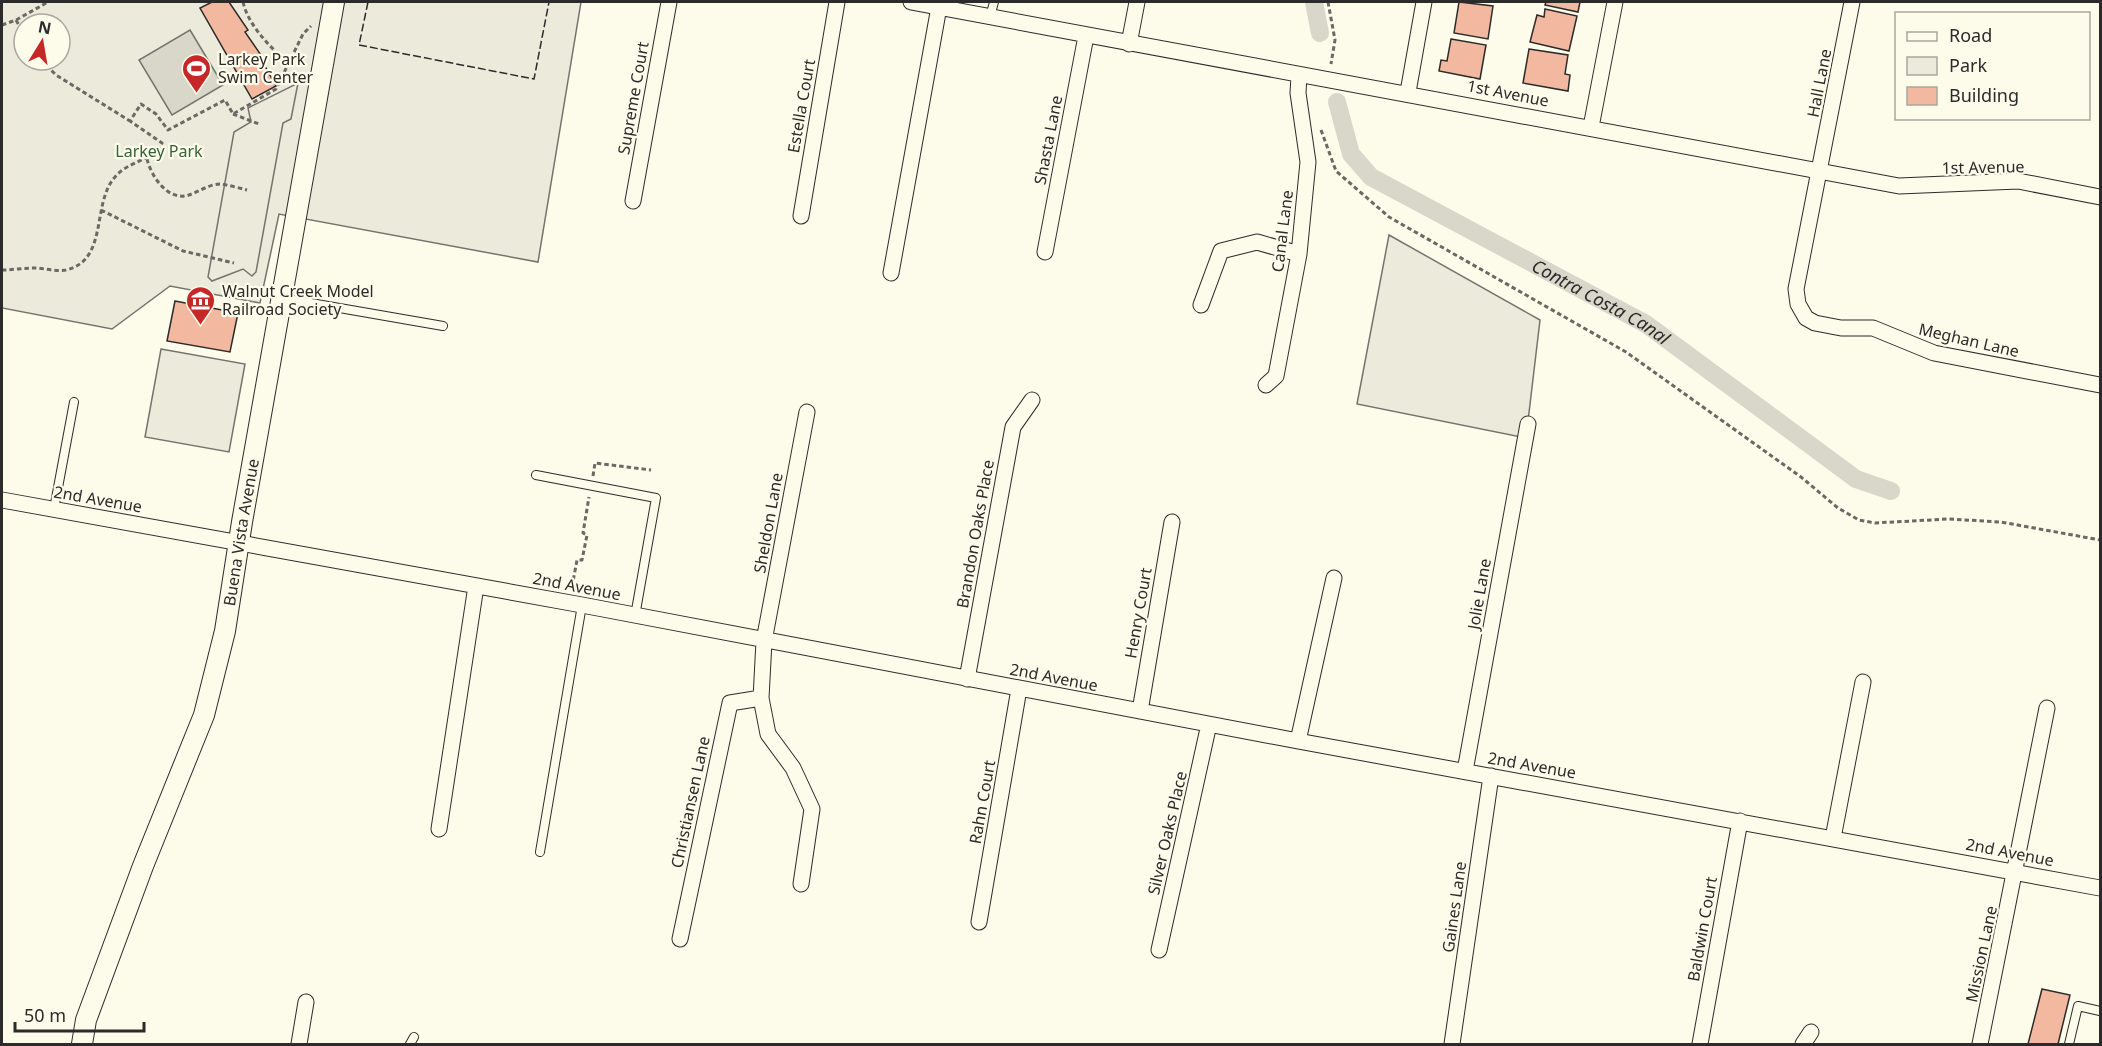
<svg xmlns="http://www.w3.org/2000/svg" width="2102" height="1046" viewBox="0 0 2102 1046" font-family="'Noto Sans',sans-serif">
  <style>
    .green { fill: #ecebdb; stroke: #74746e; stroke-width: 1.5; fill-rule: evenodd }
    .parking { fill: #eceadb; stroke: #74746e; stroke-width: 1.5 }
    .water { fill: #d8d7c9; stroke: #74746e; stroke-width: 1.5 }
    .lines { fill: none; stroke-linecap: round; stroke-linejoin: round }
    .canal { stroke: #d8d7c9; stroke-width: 18 }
    .building { fill: #f2b8a0; stroke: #2b2b2b; stroke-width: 1.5 }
    .service-casing { stroke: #2b2b2b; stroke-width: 10 }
    .minor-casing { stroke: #2b2b2b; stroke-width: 17 }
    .tertiary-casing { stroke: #2b2b2b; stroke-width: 22 }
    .path { stroke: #6a6964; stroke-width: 3; stroke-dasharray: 4.5 3; stroke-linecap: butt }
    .service { stroke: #fdfbea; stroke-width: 8 }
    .minor { stroke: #fdfbea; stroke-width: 15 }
    .tertiary { stroke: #fdfbea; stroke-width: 20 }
    .fence { stroke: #2b2b2b; stroke-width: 1.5; stroke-dasharray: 8 3; stroke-linecap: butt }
    .labels { text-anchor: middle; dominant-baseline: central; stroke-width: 4.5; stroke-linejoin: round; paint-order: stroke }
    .poi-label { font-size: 16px; fill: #2b2b2b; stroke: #fdfbea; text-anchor: start }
    .street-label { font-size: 16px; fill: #2b2b2b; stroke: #fdfbea }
    .park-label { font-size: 16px; fill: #34623c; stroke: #fdfbea }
    .water-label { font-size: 18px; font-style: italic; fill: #2b2b2b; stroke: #fdfbea }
  </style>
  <rect width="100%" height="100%" fill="#fdfbea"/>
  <path class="green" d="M2,2H581L538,262L279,214L260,303L170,286L112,329L2,308ZM24,24H60V60H24Z
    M1389,235L1540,320L1526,438L1357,404Z"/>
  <path class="parking" d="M298,83L291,119L283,123L256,272L252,276L243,269L212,281L208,277L234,132L251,122L248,108Z
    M161,349L245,364L229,452L145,437Z"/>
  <path class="water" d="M190,30L223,85L172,115L139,60Z"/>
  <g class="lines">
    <g class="canal">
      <path d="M1314,2L1320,33"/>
      <path id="s1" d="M1337,102L1351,154L1371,177L1646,324L1856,479L1891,491"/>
    </g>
  </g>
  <path class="building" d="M212,2H229L248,30L245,32L263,58L261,59L276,86L252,99L200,8Z
    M1459,2L1493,6L1488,39L1454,33Z
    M1546,2H1580L1578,12L1545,5Z
    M1545,9L1577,16L1569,51L1530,42L1537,15L1544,17Z
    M1451,39L1486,45L1480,79L1439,71L1441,60L1447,61Z
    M1529,49L1568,55L1565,74L1570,75L1568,91L1523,83Z
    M175,301L238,313L230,352L167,341Z
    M2042,989L2070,995L2058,1044H2028Z"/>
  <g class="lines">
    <defs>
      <path id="service" d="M990,17L994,2
        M282,298L443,326
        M536,475L656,498L635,616
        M54,509L74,402
        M540,852L582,605
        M410,1044L414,1037
        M2069,1044L2078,1006L2100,1011"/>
      <path id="minor" d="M911,2L1899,186L2018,181L2100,197
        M1852,2L1796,289L1798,304L1806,318L1815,323L1841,328H1873L1934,353L2100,385
        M1129,44L1137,2
        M1408,92L1424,2
        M1591,127L1615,2
        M633,201L669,2
        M801,216L837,2
        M1045,252L1086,36
        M891,273L939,7
        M1201,305L1221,251L1257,242L1299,254
        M1266,385L1276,376L1299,254L1308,162L1298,93L1299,76
        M2,500L582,605L1298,741L2100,888
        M967,679L1013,427L1032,400
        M1140,711L1172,522
        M1298,741L1334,578
        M1465,771L1528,424
        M439,829L476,586
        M1833,838L1863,682
        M801,884L812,809L793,768L768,734L761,698L764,641L807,412
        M979,922L1019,689
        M680,939L730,703L761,698
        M1159,950L1209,724
        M299,1044L306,1002
        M1452,1044L1491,776
        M1700,1044L1740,821
        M1803,1044L1811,1032
        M1980,1044L2047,708"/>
      <g id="tertiary">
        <path id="s2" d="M82,1044L86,1020L143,866L204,715L225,631L242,522L334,2"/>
      </g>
    </defs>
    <use href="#service" class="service-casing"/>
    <use href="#minor" class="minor-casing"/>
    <use href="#tertiary" class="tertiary-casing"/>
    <path class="path" d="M243,2C249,27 270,46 288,64
      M1328,2L1335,40L1331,64
      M16,20L24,34
      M2,25L16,20L48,2
      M41,60L56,75L130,121
      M233,114L259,124
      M1321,130L1336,171L1389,217L1626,352L1801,477L1838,508L1859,520L1875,523L1948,519L2001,522L2100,540
      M147,159C151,176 168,202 189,195C198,192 210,184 220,184C229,185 239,188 247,190
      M101,210L183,251L234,263
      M2,270C12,270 23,268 34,268C44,268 56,272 66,270C109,260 91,204 115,177C128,161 151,162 162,143L130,121L141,104L156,114L168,130L225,100L233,114L276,89L303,34L311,26
      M593,476L595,463L651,470
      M572,587L577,560H582L587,535L583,533L589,497"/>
    <use href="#service" class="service"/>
    <use href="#minor" class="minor"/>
    <use href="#tertiary" class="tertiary"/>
    <path class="fence" d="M368,2L359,45L534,79L549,2"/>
  </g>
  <defs>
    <symbol id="stadium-pin" viewBox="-11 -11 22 30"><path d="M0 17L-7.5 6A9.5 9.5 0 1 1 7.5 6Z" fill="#c62828" stroke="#fdfbea"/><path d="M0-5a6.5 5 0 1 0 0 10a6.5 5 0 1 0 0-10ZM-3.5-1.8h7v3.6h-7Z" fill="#fff"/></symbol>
    <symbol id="museum-pin" viewBox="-11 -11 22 30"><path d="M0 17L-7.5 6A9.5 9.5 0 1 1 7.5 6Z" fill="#c62828" stroke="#fdfbea"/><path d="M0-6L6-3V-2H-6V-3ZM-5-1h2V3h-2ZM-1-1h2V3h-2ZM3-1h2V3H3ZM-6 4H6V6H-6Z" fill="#fff"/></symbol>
  </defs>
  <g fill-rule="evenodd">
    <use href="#stadium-pin" x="180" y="52" width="33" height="45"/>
    <use href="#museum-pin" x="184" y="284" width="33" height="45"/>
  </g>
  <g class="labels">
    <g class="poi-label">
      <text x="218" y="59">Larkey Park<tspan x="218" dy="18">Swim Center</tspan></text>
      <text x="222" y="291">Walnut Creek Model<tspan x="222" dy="18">Railroad Society</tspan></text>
    </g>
    <g class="street-label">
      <text transform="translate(1819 83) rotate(-79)">Hall Lane</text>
      <text transform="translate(1508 93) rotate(11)">1st Avenue</text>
      <text transform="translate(633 98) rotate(-80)">Supreme Court</text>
      <text transform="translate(801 106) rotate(-80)">Estella Court</text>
      <text transform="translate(1048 140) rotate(-79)">Shasta Lane</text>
      <text transform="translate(1983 167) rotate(-1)">1st Avenue</text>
      <text transform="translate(1282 231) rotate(-83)">Canal Lane</text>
      <text transform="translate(1969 340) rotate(13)">Meghan Lane</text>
      <text transform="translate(98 499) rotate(10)">2nd Avenue</text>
      <text transform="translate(768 523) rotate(-80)">Sheldon Lane</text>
      <text stroke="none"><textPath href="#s2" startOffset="538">Buena Vista Avenue</textPath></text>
      <text transform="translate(975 534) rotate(-80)">Brandon Oaks Place</text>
      <text transform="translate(577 586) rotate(11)">2nd Avenue</text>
      <text transform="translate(1479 594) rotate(-80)">Jolie Lane</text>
      <text transform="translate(1138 613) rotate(-80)">Henry Court</text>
      <text transform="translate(1054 677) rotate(11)">2nd Avenue</text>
      <text transform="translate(1532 765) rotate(10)">2nd Avenue</text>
      <text transform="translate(690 802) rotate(-78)">Christiansen Lane</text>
      <text transform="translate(982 802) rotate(-80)">Rahn Court</text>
      <text transform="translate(1167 833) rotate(-77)">Silver Oaks Place</text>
      <text transform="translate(2010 852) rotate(11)">2nd Avenue</text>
      <text transform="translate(1454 907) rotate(-82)">Gaines Lane</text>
      <text transform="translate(1702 929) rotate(-80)">Baldwin Court</text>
      <text transform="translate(1981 954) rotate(-78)">Mission Lane</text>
    </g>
    <g class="park-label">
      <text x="159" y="151">Larkey Park</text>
    </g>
    <g class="water-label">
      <text stroke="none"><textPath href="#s1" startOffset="346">Contra Costa Canal</textPath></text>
    </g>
  </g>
  <rect width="2102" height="1046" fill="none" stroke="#2b2b2b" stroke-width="6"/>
  <rect x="1895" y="12" width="195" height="108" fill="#fdfbea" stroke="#a9a89e" stroke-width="1.5"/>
  <rect x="1907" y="32" width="30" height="9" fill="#fdfbea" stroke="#a9a89e" stroke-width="1.5"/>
  <text x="1949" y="42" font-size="18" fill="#2b2b2b">Road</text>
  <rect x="1907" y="57" width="30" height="18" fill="#ecebdb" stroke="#a9a89e" stroke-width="1.5"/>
  <text x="1949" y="72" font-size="18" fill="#2b2b2b">Park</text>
  <rect x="1907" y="87" width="30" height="18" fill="#f2b8a0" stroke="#a9a89e" stroke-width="1.5"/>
  <text x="1949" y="102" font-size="18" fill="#2b2b2b">Building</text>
  <g transform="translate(42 42) rotate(11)"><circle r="28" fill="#fdfbea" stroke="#a9a89e" stroke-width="1.5"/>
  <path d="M0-4.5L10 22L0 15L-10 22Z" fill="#c62828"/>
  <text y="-9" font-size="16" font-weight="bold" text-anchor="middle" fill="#2b2b2b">N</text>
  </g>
  <path d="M15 1022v9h129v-9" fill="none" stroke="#2b2b2b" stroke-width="3"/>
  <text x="24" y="1022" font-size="18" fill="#2b2b2b" stroke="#fdfbea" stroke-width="4.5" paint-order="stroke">50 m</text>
</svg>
